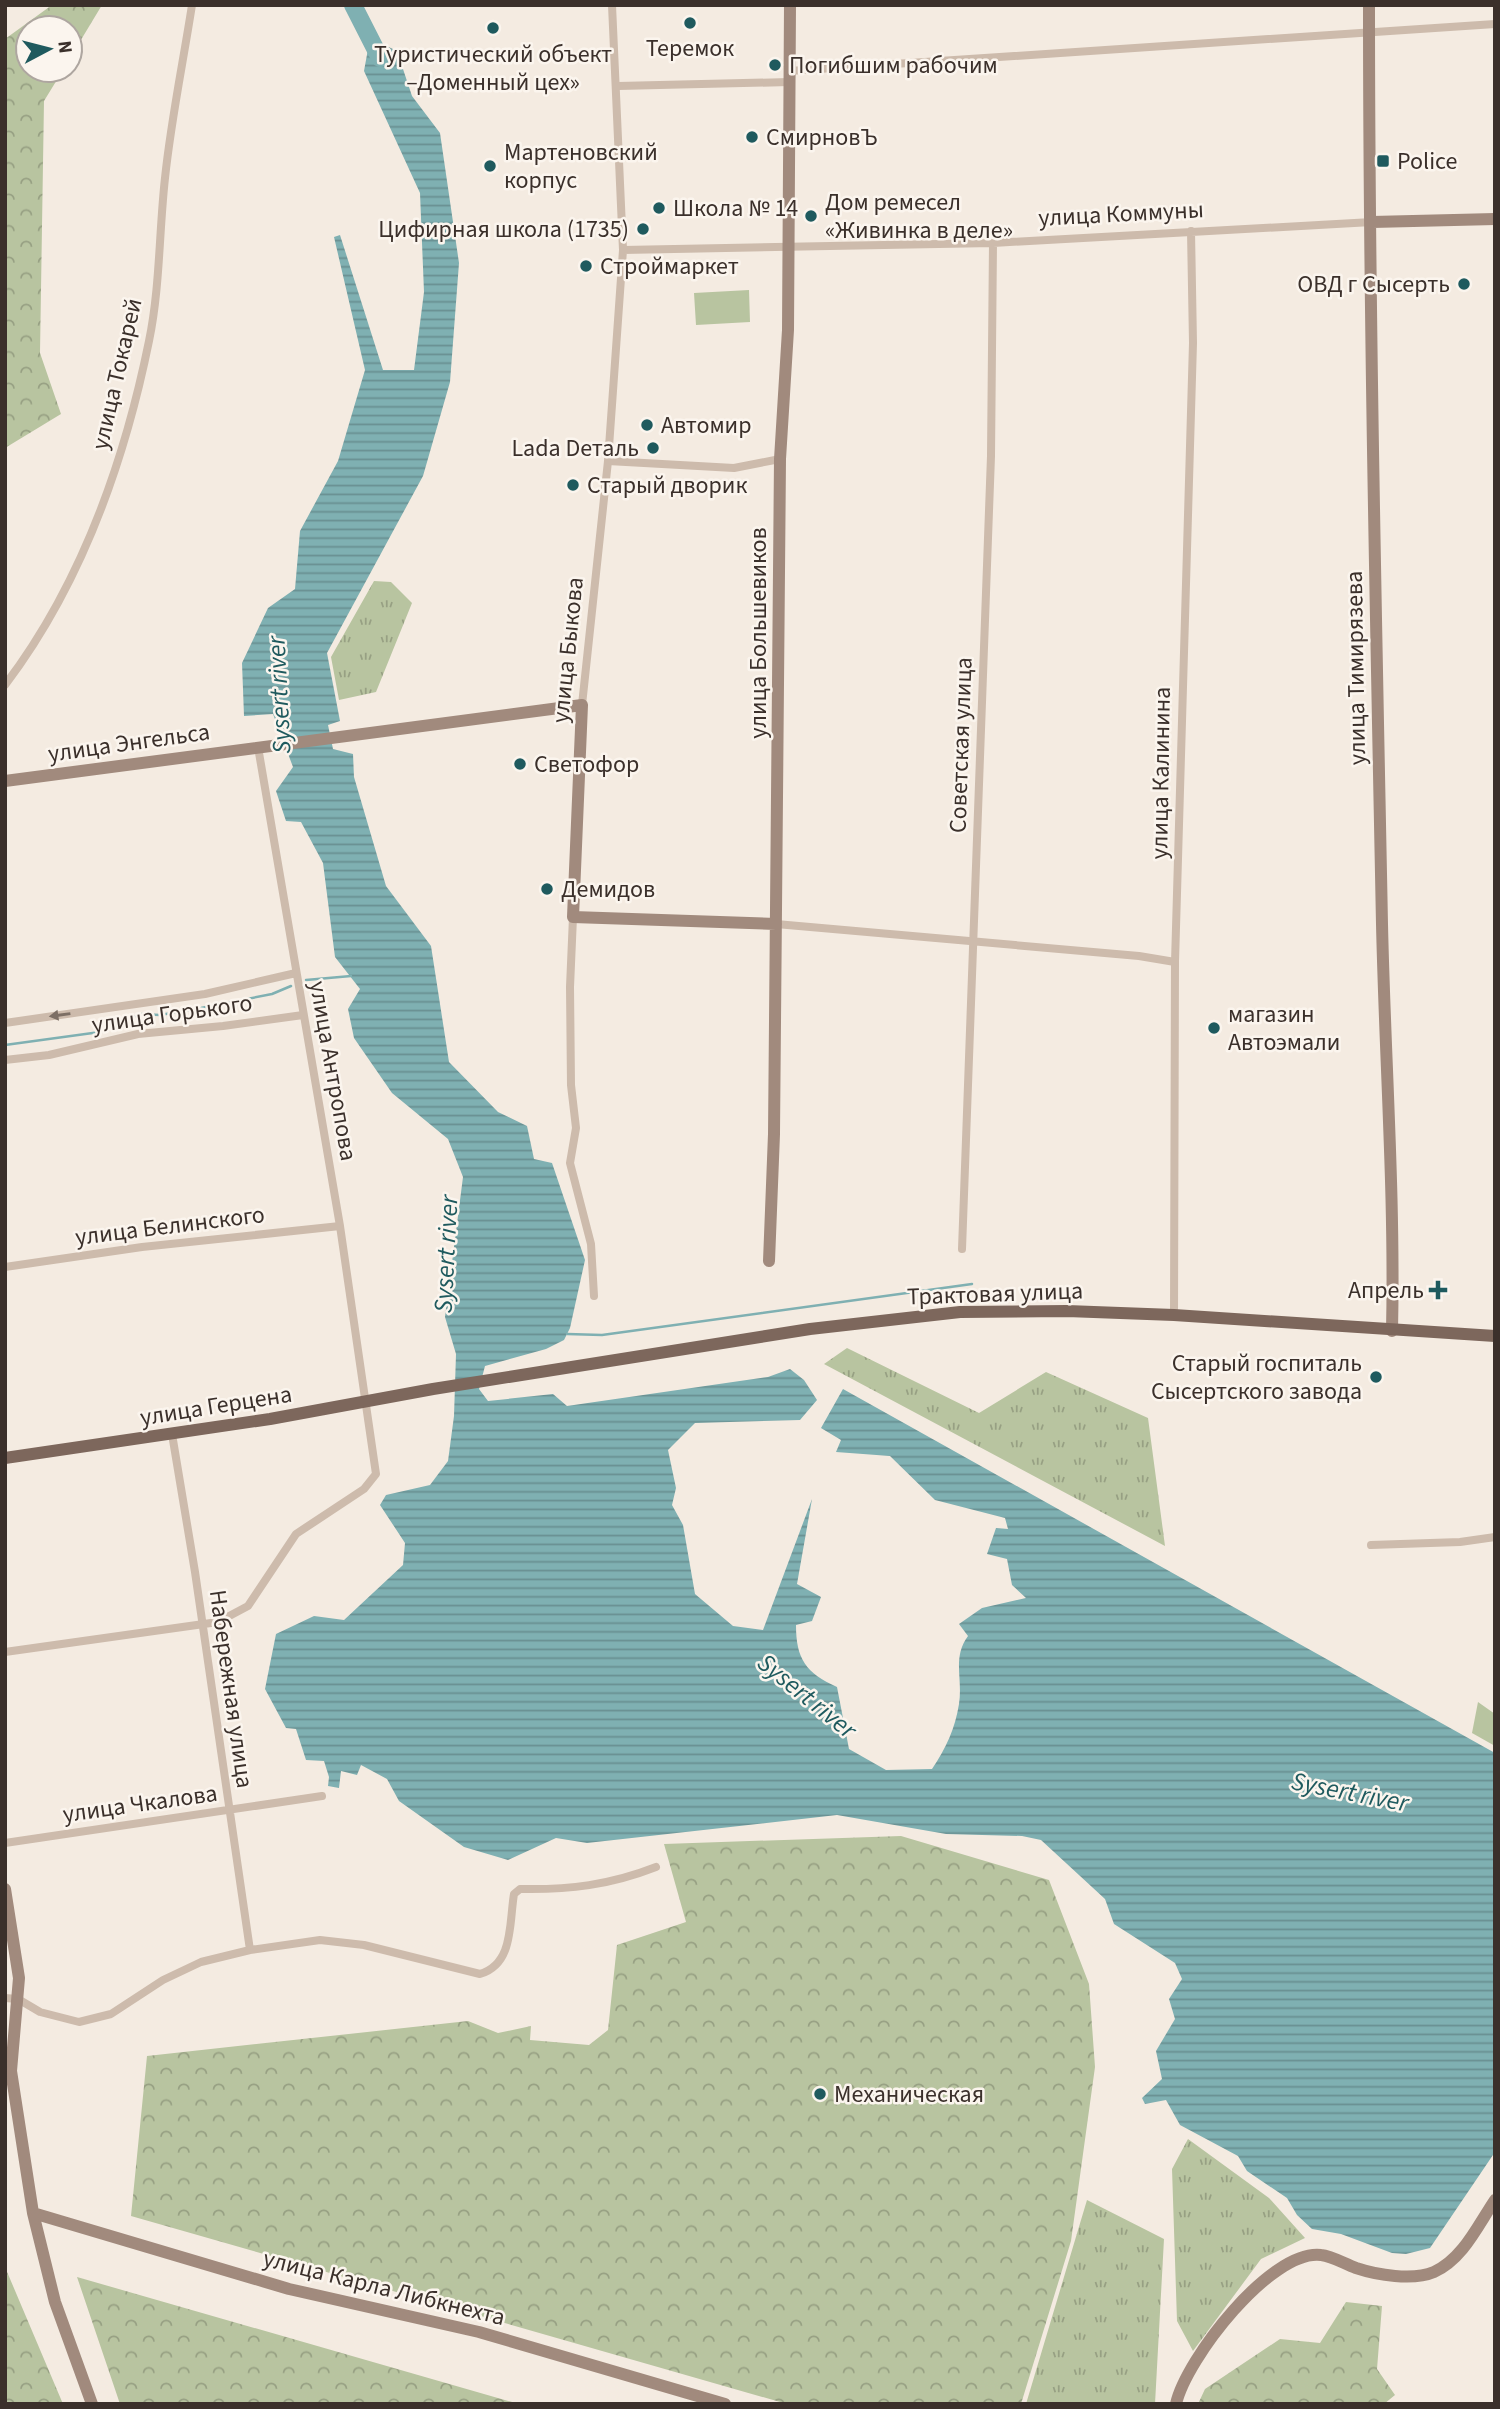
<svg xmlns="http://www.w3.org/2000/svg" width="1500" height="2409" viewBox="0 0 1500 2409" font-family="'Source Sans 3',sans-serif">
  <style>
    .grass { fill: url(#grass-tufts) }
    .forest { fill: url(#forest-crowns) }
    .green { fill: #b8c4a0 }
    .water { fill: url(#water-rules) }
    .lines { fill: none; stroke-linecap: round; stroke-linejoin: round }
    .stream { stroke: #7fb0b2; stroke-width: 2.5 }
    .river { stroke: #7fb0b2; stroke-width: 18 }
    .street { stroke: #cdbbac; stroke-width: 8 }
    .secondary { stroke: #a18a7d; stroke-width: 12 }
    .primary { stroke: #7d675c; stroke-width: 12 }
    .oneway { fill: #7d6f65 }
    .poi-dot { fill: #1f5a5e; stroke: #fbf5ee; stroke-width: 2.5 }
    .labels { text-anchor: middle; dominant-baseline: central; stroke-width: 5; stroke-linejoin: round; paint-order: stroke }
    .poi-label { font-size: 24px; fill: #3b302b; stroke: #fbf5ee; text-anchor: start }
    .street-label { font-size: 24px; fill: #3b302b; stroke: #fbf5ee }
    .water-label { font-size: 26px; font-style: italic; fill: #1f5a5e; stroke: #fbf5ee }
  </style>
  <defs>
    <pattern id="grass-tufts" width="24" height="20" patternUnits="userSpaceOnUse" patternTransform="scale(1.75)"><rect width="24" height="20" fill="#b8c4a0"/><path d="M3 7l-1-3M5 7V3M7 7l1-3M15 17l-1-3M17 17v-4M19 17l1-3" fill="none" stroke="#97a083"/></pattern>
    <pattern id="forest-crowns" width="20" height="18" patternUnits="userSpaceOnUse" patternTransform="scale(1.75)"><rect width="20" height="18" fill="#b8c4a0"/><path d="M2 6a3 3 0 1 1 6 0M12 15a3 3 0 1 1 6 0" fill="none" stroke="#97a083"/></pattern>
    <pattern id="water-rules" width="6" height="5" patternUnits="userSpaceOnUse" patternTransform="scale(1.75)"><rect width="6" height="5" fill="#7fb0b2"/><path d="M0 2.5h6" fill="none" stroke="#699091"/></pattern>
  </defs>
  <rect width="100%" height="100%" fill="#f4ebe1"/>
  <path class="grass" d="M374,581L391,582L412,603L376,692L339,700L331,657Z
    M847,1348L979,1413L1046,1372L1148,1418L1165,1546L824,1364Z
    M1188,2139L1269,2198L1305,2238L1261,2259L1193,2351L1177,2321L1172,2169Z
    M1087,2200L1164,2239L1155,2404H1026Z"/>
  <path class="forest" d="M52,5H102L70,58V28H28V70H63L44,101L40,353L61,414L5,448V39Z
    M901,1836L1049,1880L1089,1984L1095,2067L1071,2241L1021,2404H787L131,2216L147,2056L468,2021L498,2033L531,2026L530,2040L589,2045L608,2030L617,1945L686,1922L664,1844Z
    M5,2267L63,2404H5Z
    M77,2277L519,2404H120Z
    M1346,2302L1382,2306L1377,2369L1395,2395L1384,2404H1198L1205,2389L1280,2339L1320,2343Z"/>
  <path class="green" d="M749,290L750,322L696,325L694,293Z
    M1478,1702L1495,1714V1746L1472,1733Z"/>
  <path class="water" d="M370,38L397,51L412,96L440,133L459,263L450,382L423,476L327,653L340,721L328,725L333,749L353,754L354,777L386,886L431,946L449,1062L498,1112L527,1126L534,1159L552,1163L585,1260L570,1328L564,1340L546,1349L485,1366L479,1389L488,1401L553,1394L567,1406L768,1377L790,1369L804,1380L817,1400L800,1420L695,1423L668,1450L676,1488L672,1505L683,1525L695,1594L733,1626L763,1630L812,1499L797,1584L821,1597L812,1621L796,1625C796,1659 806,1673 837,1687L849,1749L886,1770L932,1769C946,1748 955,1729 959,1704C963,1678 952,1658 968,1636L959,1624L982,1608L1026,1598L1012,1585L1007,1559L987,1554L996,1528L1008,1529L1005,1518L935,1500L890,1456L836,1452L841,1440L821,1428L843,1389L1495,1753V2152L1430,2248L1406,2254L1392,2253L1341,2234L1312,2229L1297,2215L1287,2198L1247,2171L1238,2156L1180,2125L1166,2100L1145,2104L1142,2098L1162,2079L1156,2051L1175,2019L1169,1999L1182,1979L1175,1963L1114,1924L1105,1899L1041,1840L1022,1836L946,1834L837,1815L587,1843L556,1838L508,1860L464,1847L399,1801L387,1779L361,1765L357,1775L341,1771L339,1788L328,1786L329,1777L324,1761L306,1760L296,1729L286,1728L265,1689L276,1634L314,1616L344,1620L403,1565L405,1543L380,1505L386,1495L430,1485L448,1461L454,1416L456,1354L445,1317L463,1177L448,1139L392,1093L354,1038L348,1009L360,989L335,957L323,863L301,822L286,821L276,791L293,767L273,714L244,716L242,663L268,608L295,589L300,531L338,461L365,370L334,237L340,235L383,370H414L424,292L420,193L364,71Z"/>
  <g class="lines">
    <path class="stream" d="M306,980L351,976
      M5,1045L100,1032L140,1014L160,1015L201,1008L272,994L291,986
      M567,1334L602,1335L972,1284"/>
    <path class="river" d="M353,5L380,58"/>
    <path class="street" d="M789,71L1495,24
      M618,86L789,82
      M623,250L993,243L1372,222
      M608,461L734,468L780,459
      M5,685C81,585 124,464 149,341C160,288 159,232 165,178C171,120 183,63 192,5
      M582,705L608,461L623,250L612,5
      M573,917L570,987L571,1085L576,1128L570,1163L591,1244L594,1296
      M776,924L1139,956L1175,962
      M5,1023L205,994L296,973
      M5,1060L49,1055L138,1034L223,1026L303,1015
      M962,1249L991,456L993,243
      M5,1267L142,1247L340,1226
      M1174,1315L1175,962L1193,343L1191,231
      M172,1434L195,1572L250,1950
      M1371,1545L1460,1542L1495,1537
      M5,1652L218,1622L248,1606L296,1534L364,1489L376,1474L340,1226L258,747
      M5,1843L322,1796
      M5,1998L18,1999L40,2012L79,2022L111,2014L163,1980L201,1962L250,1950L320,1940L364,1945L480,1974C514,1964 509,1923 514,1894L520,1889C569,1890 610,1885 656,1867"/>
    <path class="secondary" d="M1369,5C1369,312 1376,618 1382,924C1385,1060 1395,1195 1392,1331
      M1372,222L1495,219
      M5,781L582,705L573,917L776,924
      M769,1261L774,1134L780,459L788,330L790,5
      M5,1889L19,1978L11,2071L33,2213L55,2302L92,2404
      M33,2213L289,2289L479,2332L725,2404
      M1176,2404C1186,2359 1271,2249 1321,2255C1332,2256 1345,2264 1356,2268C1377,2275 1413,2281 1434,2272C1463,2259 1478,2225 1495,2200"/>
    <path class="primary" d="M5,1458L270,1419L433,1389L810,1329L960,1312L1067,1311L1174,1315L1495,1336"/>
  </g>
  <defs><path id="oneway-solid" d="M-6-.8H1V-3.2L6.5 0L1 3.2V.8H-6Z" transform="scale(1.75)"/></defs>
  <use class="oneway" href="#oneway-solid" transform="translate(60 1015) rotate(172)"/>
  <g class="poi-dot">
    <circle cx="690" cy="23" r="7"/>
    <circle cx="493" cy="28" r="7"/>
    <circle cx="775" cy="65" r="7"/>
    <circle cx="752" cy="137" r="7"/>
    <rect x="1376" y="154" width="14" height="14" rx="3.5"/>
    <circle cx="490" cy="166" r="7"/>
    <circle cx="659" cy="208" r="7"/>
    <circle cx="811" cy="216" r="7"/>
    <circle cx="643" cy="229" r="7"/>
    <circle cx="586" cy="266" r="7"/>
    <circle cx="1464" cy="284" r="7"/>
    <circle cx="647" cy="425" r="7"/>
    <circle cx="653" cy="448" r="7"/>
    <circle cx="573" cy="485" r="7"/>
    <circle cx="520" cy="764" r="7"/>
    <circle cx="547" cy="889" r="7"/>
    <circle cx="1214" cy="1028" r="7"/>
    <path d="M1434.5 1279.5h7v7h7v7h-7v7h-7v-7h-7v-7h7z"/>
    <circle cx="1376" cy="1377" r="7"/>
    <circle cx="820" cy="2094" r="7"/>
  </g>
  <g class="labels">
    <g class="poi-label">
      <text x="690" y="48" text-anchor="middle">Теремок</text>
      <text x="493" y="54" text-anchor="middle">Туристический объект<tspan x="493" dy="28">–Доменный цех»</tspan></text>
      <text x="789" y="65">Погибшим рабочим</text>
      <text x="766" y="137">СмирновЪ</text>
      <text x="504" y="152">Мартеновский<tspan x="504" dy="28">корпус</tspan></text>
      <text x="1397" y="161">Police</text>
      <text x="825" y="202">Дом ремесел<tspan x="825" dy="28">«Живинка в деле»</tspan></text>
      <text x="673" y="208">Школа № 14</text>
      <text x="629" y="229" text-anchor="end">Цифирная школа (1735)</text>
      <text x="600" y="266">Строймаркет</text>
      <text x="1450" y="284" text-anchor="end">ОВД г Сысерть</text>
      <text x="661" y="425">Автомир</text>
      <text x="639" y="448" text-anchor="end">Lada Dеталь</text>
      <text x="587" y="485">Старый дворик</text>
      <text x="534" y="764">Светофор</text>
      <text x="561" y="889">Демидов</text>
      <text x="1228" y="1014">магазин<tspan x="1228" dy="28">Автоэмали</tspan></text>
      <text x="1424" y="1290" text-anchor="end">Апрель</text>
      <text x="1362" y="1363" text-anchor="end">Старый госпиталь<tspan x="1362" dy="28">Сысертского завода</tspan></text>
      <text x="834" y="2094">Механическая</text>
    </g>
    <g class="street-label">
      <text transform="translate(1121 214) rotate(-3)">улица Коммуны</text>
      <text transform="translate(117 374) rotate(-77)">улица Токарей</text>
      <text transform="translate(758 633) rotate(-90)">улица Большевиков</text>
      <text transform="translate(568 650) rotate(-84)">улица Быкова</text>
      <text transform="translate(1356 668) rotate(-91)">улица Тимирязева</text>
      <text transform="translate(129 743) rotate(-8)">улица Энгельса</text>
      <text transform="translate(961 745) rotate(-88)">Советская улица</text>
      <text transform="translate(1161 773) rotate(-89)">улица Калинина</text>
      <text transform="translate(172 1014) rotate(-8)">улица Горького</text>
      <text transform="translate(333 1071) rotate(80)">улица Антропова</text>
      <text transform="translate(170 1226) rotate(-7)">улица Белинского</text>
      <text transform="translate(995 1294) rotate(-2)">Трактовая улица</text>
      <text transform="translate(216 1406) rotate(-9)">улица Герцена</text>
      <text transform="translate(231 1689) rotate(82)">Набережная улица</text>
      <text transform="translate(140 1804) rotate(-8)">улица Чкалова</text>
      <text transform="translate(384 2288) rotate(14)">улица Карла Либкнехта</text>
    </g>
    <g class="water-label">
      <text transform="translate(279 695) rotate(-93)">Sysert river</text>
      <text transform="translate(446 1254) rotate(-87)">Sysert river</text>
      <text transform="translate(807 1696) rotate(39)">Sysert river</text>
      <text transform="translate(1350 1792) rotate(11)">Sysert river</text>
    </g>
  </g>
  <rect width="1500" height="2409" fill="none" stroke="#3b302b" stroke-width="14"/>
  <g transform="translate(49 49) rotate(83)"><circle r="33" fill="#fbf5ee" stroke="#aea6a0" stroke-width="2"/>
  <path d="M0-5L12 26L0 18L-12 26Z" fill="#1f5a5e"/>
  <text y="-10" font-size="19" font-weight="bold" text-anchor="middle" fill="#3b302b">N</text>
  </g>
</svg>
